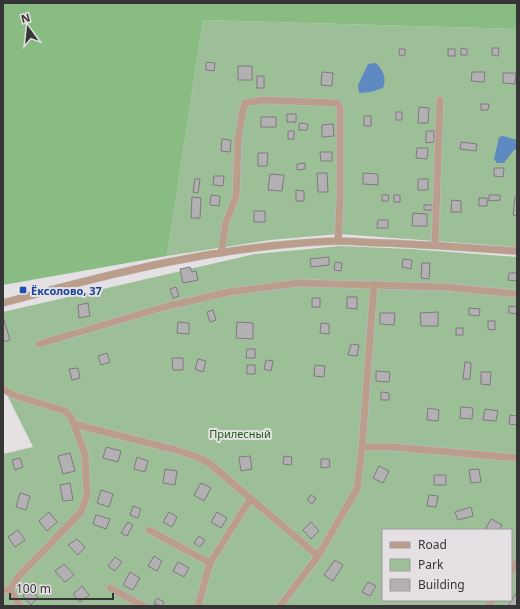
<svg xmlns="http://www.w3.org/2000/svg" width="520" height="609" viewBox="0 0 520 609" font-family="'Noto Sans',sans-serif">
  <style>
    .green { fill: #9cbf98; fill-rule: evenodd }
    .forest { fill: #89bc83 }
    .water { fill: #5e8ac1 }
    .building { fill: #b3b0b3; stroke: #7e7a7d }
    .lines { fill: none; stroke-linecap: round; stroke-linejoin: round }
    .minor-casing { stroke: #c1bec1; stroke-width: 8 }
    .minor { stroke: #bb9d8c; stroke-width: 7 }
    .transit-dot { fill: #1a4fb4; stroke: #e4e0e3; stroke-width: 1.5 }
    .labels { text-anchor: middle; dominant-baseline: central; stroke-width: 4; stroke-linejoin: round; paint-order: stroke }
    .transit-label { font-size: 11px; font-weight: bold; fill: #164399; stroke: #e4e0e3; text-anchor: start }
    .park-label { font-size: 11px; fill: #195e13; stroke: #e4e0e3 }
  </style>
  <rect width="100%" height="100%" fill="#e4e0e3"/>
  <path class="green" d="M203,20L517,29V247L339,234L270,240L167,256Z
    M340,246L410,249L517,257V606H3V454L33,447L3,387V312L255,254ZM383,530H511V600H383Z"/>
  <path class="forest" d="M3,3H517V29L203,20L167,256L3,285Z"/>
  <path class="water" d="M376,63C383,70 387,78 383,88L371,92L359,93L358,85L368,64Z
    M503,136L517,140V149L514,150L504,163H497L494,159L499,137Z"/>
  <path class="building" d="M461,48L467,49V55H461Z
    M492,48H499L498,56L492,55Z
    M399,49H405V55L400,56Z
    M448,49H455V56H448Z
    M206,62L215,63L214,71L206,70Z
    M238,66H252V80H238Z
    M322,72L333,73L332,86L321,85Z
    M472,72H485L484,82L471,81Z
    M503,73H516L515,84L503,83Z
    M257,76H264V88H257Z
    M481,104H489L488,110H481Z
    M419,107L429,108L428,123H418Z
    M396,112H402V120H396Z
    M287,114H296V122H287Z
    M364,116H371V126H364Z
    M261,117H276V127H261Z
    M299,123L308,124L307,130H299Z
    M333,124L334,136L322,137V125Z
    M288,131H294V139H288Z
    M426,131H434V142L426,143Z
    M222,139L231,140L230,152L221,151Z
    M461,142L477,144L476,151L460,149Z
    M417,148H428L427,159L416,158Z
    M320,152H332V161H321Z
    M258,153H268L267,166H258Z
    M305,163V169L297,170V164Z
    M494,168H504L503,177L494,176Z
    M317,173H327L328,192H318Z
    M363,173L378,174V185L363,184Z
    M270,174L284,175L282,191L268,190Z
    M214,176H224L223,186L213,185Z
    M195,179H200L198,193L193,192Z
    M418,179H428V190H418Z
    M296,190L304,191V201H296Z
    M211,195L220,196L219,206L210,205Z
    M382,195H389L388,201H382Z
    M394,195H400V202H394Z
    M489,195H500V200L489,201Z
    M192,197L201,198L200,218H191Z
    M515,197L517,198V216L513,215Z
    M479,198H487V206H479Z
    M452,200L461,201V212H451Z
    M424,205H433V210H424Z
    M254,211H265V222H254Z
    M413,213L427,214V226H412Z
    M378,220H388V228H377Z
    M329,257V265L311,267L310,259Z
    M403,259L412,260L411,269L402,267Z
    M335,262L342,263L341,271L334,270Z
    M422,263H430L429,279L421,278Z
    M190,267L192,272L196,271L198,280L183,283L180,269Z
    M509,273H517V281L508,280Z
    M176,287L179,296L173,298L170,289Z
    M347,297H357V309L347,308Z
    M312,298H320V307H312Z
    M88,303L90,316L79,318L78,305Z
    M509,306L517,307V314L509,313Z
    M469,308L480,309L479,316L469,315Z
    M213,310L216,320L210,322L207,312Z
    M438,312V326H421L420,313Z
    M380,313H395L394,325L380,324Z
    M3,317L10,340L3,342Z
    M488,321H495V330L488,329Z
    M178,322L189,323V334L177,333Z
    M237,322L253,323V339L236,338Z
    M321,323L329,324V334L320,333Z
    M456,328H463V335H456Z
    M351,344L359,345L357,356L348,355Z
    M247,349H255V358H246Z
    M107,353L110,362L101,365L98,356Z
    M172,358H183V370H173Z
    M198,359L206,361L203,372L195,369Z
    M266,360L273,361L271,371L264,369Z
    M465,362L471,363L470,379H463Z
    M247,365H255V374H247Z
    M315,365L325,366L324,377L314,376Z
    M78,368L80,378L72,380L69,369Z
    M376,371L390,372L389,382L376,381Z
    M481,372H491L490,385L481,384Z
    M381,392L389,393V400H381Z
    M461,407L473,408L472,419L460,418Z
    M428,408L439,410L438,421L427,420Z
    M485,409L498,411L496,421L483,420Z
    M510,415L517,416V425L509,424Z
    M106,447L121,451L118,462L103,458Z
    M70,453L75,471L63,474L58,456Z
    M250,456L252,469L241,471L239,457Z
    M284,456L292,457L291,465L283,464Z
    M137,457L148,461L145,472L134,469Z
    M20,458L23,467L15,470L12,460Z
    M321,459H329L330,467L321,468Z
    M379,466L389,471L383,483L373,478Z
    M165,469L177,471L175,485L163,483Z
    M479,469L481,482L471,483L469,470Z
    M434,475H446V485H434Z
    M70,483L73,500L63,501L60,485Z
    M201,483L211,488L204,501L194,495Z
    M101,490L113,494L109,507L97,503Z
    M20,493L30,496L26,510L16,507Z
    M311,495L316,498L312,504L307,500Z
    M429,495L438,496L436,507L427,506Z
    M133,506L141,509L138,518L130,515Z
    M471,507L473,516L458,520L455,512Z
    M49,512L57,522L47,531L39,521Z
    M169,512L177,517L172,527L163,522Z
    M217,512L227,518L221,528L211,522Z
    M96,515L110,519L106,529L93,524Z
    M491,519L502,525L499,530H490L486,528Z
    M128,522L133,525L127,536L121,533Z
    M311,522L319,531L311,539L303,530Z
    M18,530L25,540L15,547L8,537Z
    M199,536L205,540L200,547L194,543Z
    M77,539L85,547L78,555L68,545Z
    M154,556L162,561L157,571L148,566Z
    M115,557L122,562L115,571L108,566Z
    M335,560L343,565L333,581L324,575Z
    M178,562L189,568L184,577L173,571Z
    M64,564L74,575L65,582L55,571Z
    M130,572L140,578L133,590L123,585Z
    M368,582L376,586L370,596L362,592Z
    M82,586L89,595L80,602L73,594Z
    M30,589L38,597L31,605L23,596Z
    M517,592V606H508Z
    M157,598L164,602L162,606L154,604Z"/>
  <g class="lines">
    <defs>
      <path id="minor" d="M435,245L440,100
        M221,253L226,222L236,197L238,140L242,114L245,103L263,100L337,103L340,107V198L338,241
        M3,303C111,273 223,245 336,241C353,241 370,243 387,243C431,245 474,248 517,251
        M39,344L164,307L229,292L298,283L444,287L517,294
        M3,389L16,396L65,411L71,417L85,454L87,495L81,512L18,577L10,590
        M74,424L176,450L195,456L209,463L318,556
        M362,447H392L517,458
        M149,530L210,563
        M511,571L517,562
        M110,588L144,606
        M3,590H10L20,606
        M198,606L210,563L251,498
        M280,606L318,556L357,489L362,447L374,284
        M488,606L492,600"/>
    </defs>
    <use href="#minor" class="minor-casing"/>
    <use href="#minor" class="minor"/>
  </g>
  <rect class="transit-dot" x="19" y="286" width="8" height="8" rx="2"/>
  <g class="labels">
    <g class="transit-label">
      <text x="31" y="290">Ёксолово, 37</text>
    </g>
    <g class="park-label">
      <text x="240" y="433">Прилесный</text>
    </g>
  </g>
  <rect width="520" height="609" fill="none" stroke="#373637" stroke-width="8"/>
  <rect x="382" y="529" width="130" height="72" fill="#e4e0e3" stroke="#9f9c9e"/>
  <rect x="390" y="542" width="20" height="6" fill="#bb9d8c" stroke="#9f9c9e"/>
  <text x="418" y="549" font-size="12" fill="#373637">Road</text>
  <rect x="390" y="559" width="20" height="12" fill="#9cbf98" stroke="#9f9c9e"/>
  <text x="418" y="569" font-size="12" fill="#373637">Park</text>
  <rect x="390" y="579" width="20" height="12" fill="#b3b0b3" stroke="#9f9c9e"/>
  <text x="418" y="589" font-size="12" fill="#373637">Building</text>
  <g transform="translate(28 28) rotate(345)" stroke="#e4e0e3" stroke-width="3" paint-order="stroke">
  <path d="M0-3L7 15L0 10L-7 15Z" fill="#373637"/>
  <text y="-6" font-size="11" font-weight="bold" text-anchor="middle" fill="#373637">N</text>
  </g>
  <path d="M10 593v6h103v-6" fill="none" stroke="#373637" stroke-width="2"/>
  <text x="16" y="593" font-size="12" fill="#373637" stroke="#e4e0e3" stroke-width="3" paint-order="stroke">100 m</text>
</svg>
